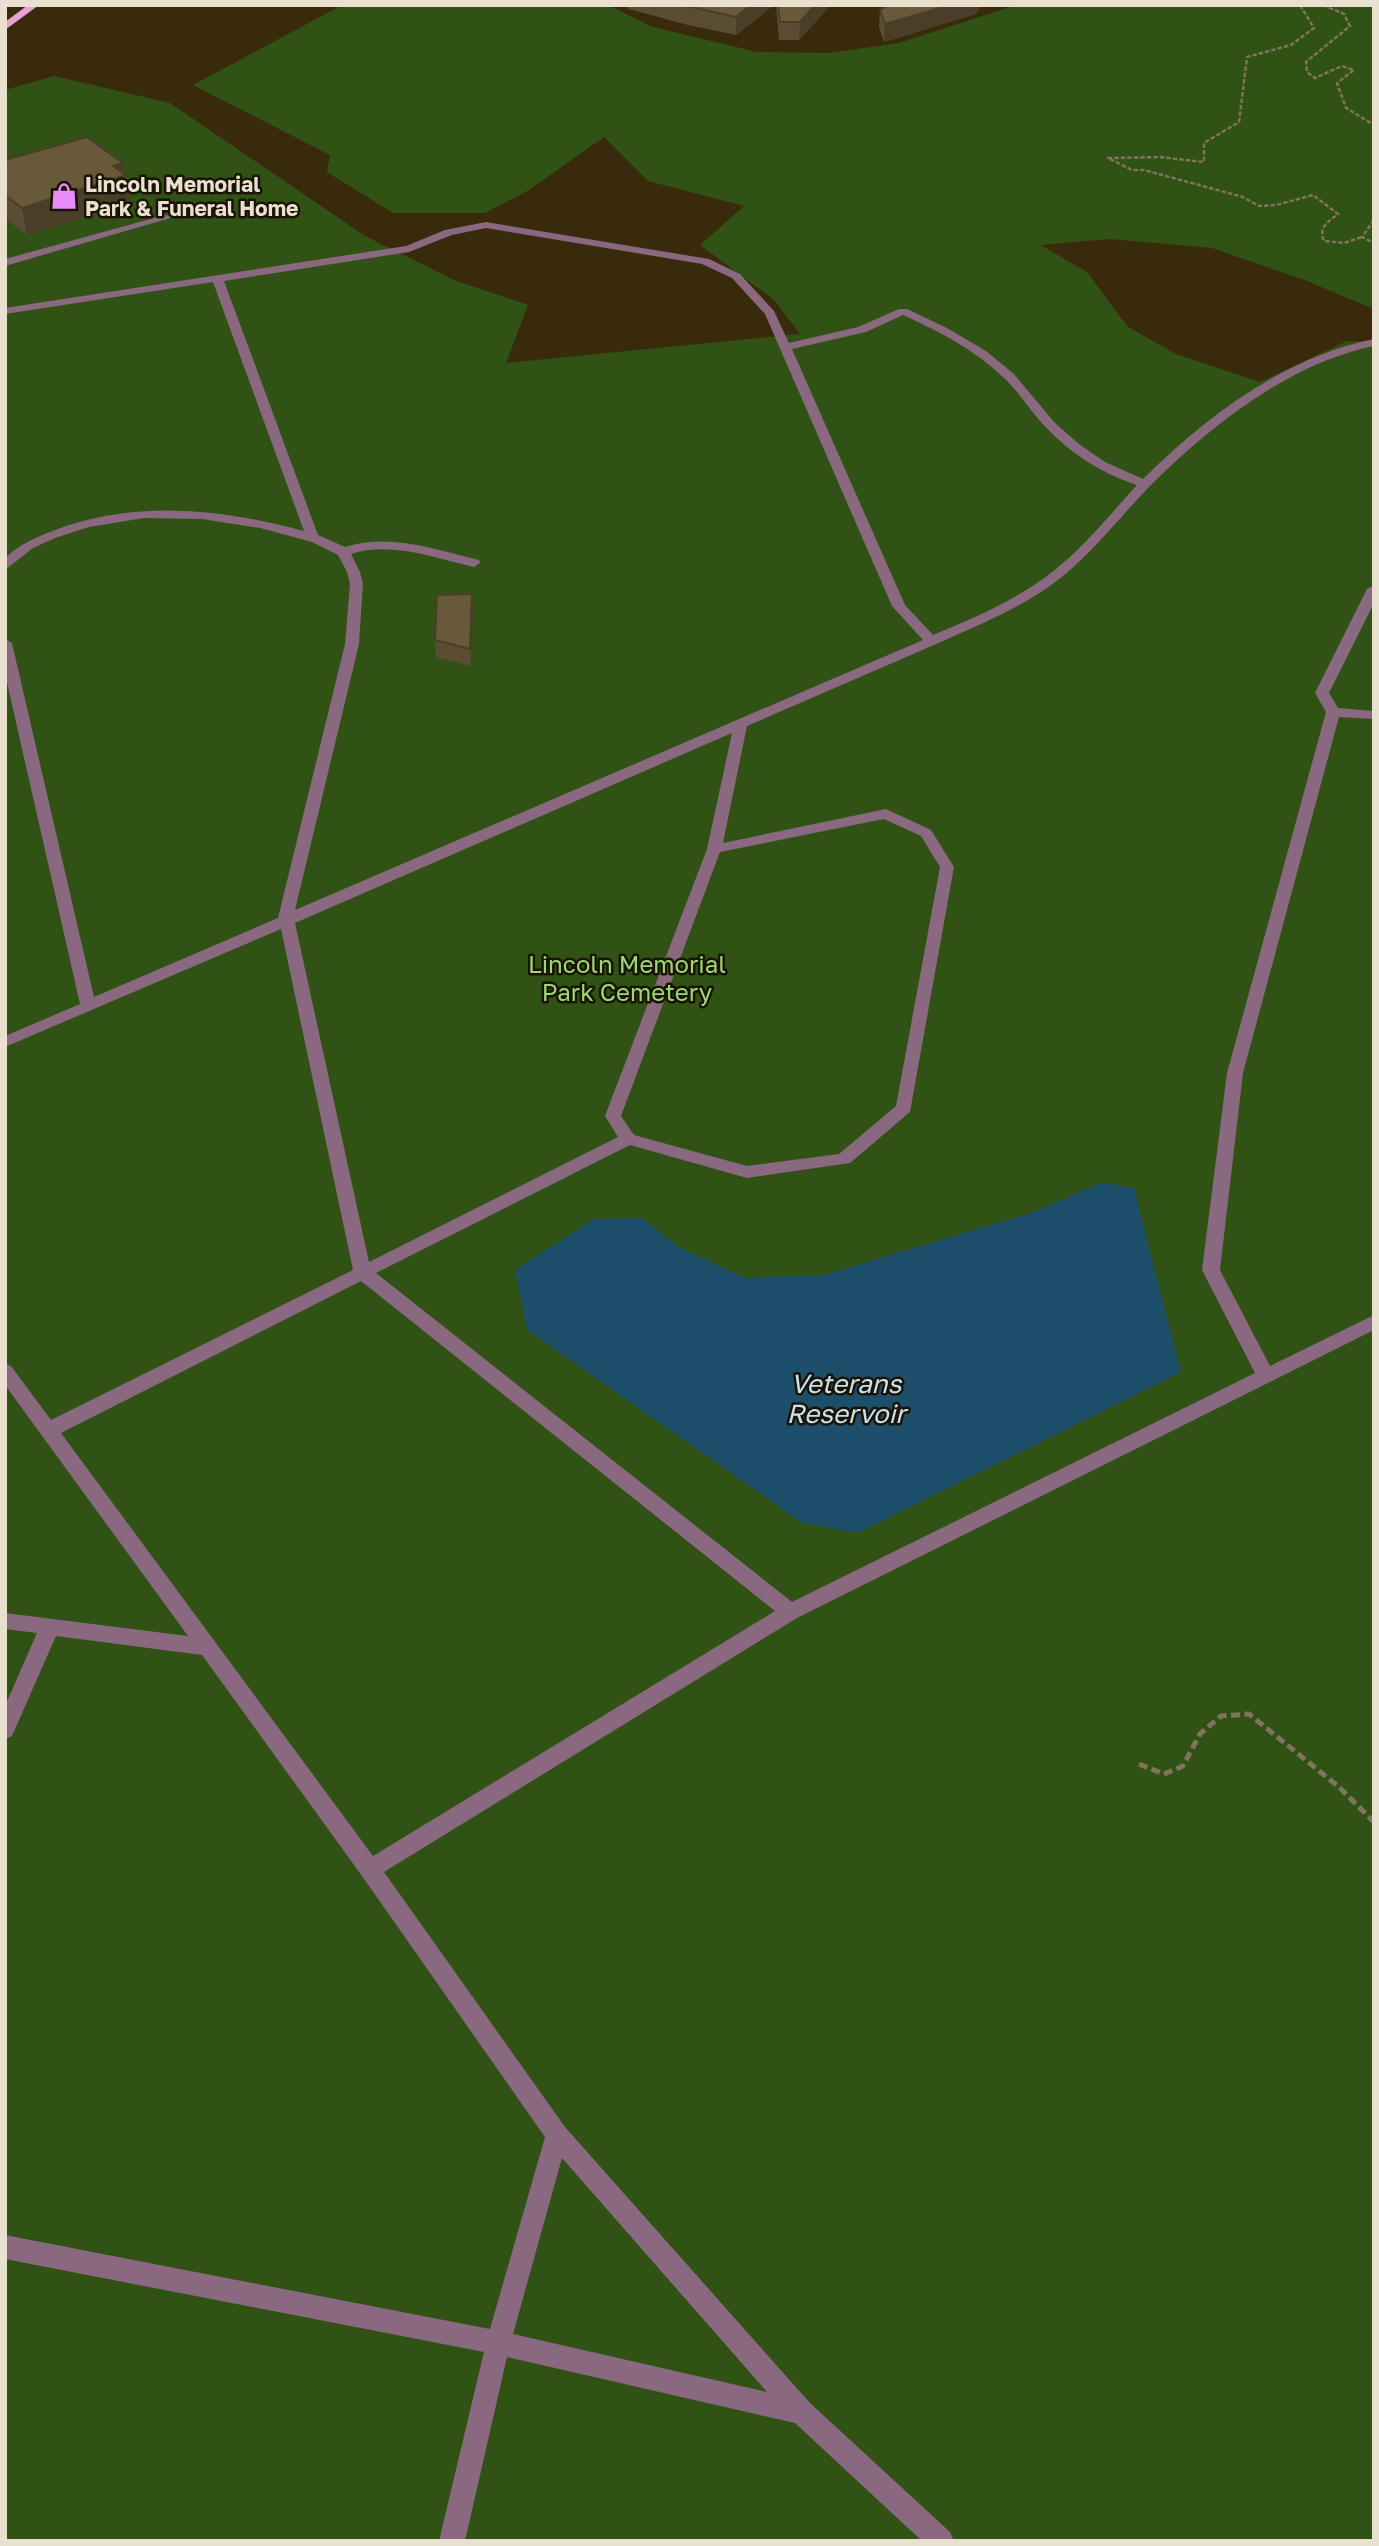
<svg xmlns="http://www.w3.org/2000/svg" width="1379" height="2546" viewBox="0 0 1379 2546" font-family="'Golos Text',sans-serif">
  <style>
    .green { fill: #305214 }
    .water { fill: #1d4e6a }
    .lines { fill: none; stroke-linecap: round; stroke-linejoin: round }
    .path-far1 { stroke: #81745c; stroke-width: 2.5; stroke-dasharray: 4.5 2; stroke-linecap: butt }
    .path { stroke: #81745c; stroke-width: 5; stroke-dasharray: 9 4.5; stroke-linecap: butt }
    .minor { fill: #896880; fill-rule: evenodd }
    .major { fill: #e5a3d4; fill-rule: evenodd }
    .wall { fill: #5a4d33 }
    .shaded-wall { fill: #4a3e29 }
    .building { fill: #69593b; stroke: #4a3e29; stroke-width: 2 }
    .labels { text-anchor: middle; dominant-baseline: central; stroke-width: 5; stroke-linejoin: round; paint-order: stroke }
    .far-poi-label { font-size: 21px; font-weight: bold; fill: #e9e0cf; stroke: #1a1407; text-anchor: start }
    .park-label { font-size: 24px; fill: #9cd972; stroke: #1a1407 }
    .water-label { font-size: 26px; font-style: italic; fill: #cbe0ee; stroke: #1a1407 }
  </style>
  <rect width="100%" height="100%" fill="#392a0c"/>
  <path class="green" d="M342,5H608L653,27L757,52L828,53L899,43L1016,5H1374V309L1307,281L1212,248L1110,239L1041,245L1087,272L1128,327L1176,354L1260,382L1347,341L1374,342V2541H5V90L54,76L170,103L365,236L456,281L528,305L506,363L800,334L774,300L700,245L744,206L648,181L604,137L529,190L485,213H393L327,172L330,155L193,85Z"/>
  <path class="water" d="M1102,1182L1134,1188L1181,1372L858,1533L802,1523L527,1330L515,1270L594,1219L642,1218L679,1247L745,1278L823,1275L1034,1212Z"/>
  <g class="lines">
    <path class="path-far1" d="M1300,5L1314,28L1291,45L1247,57L1239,122L1204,143V162L1160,157L1108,158L1132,170H1144L1243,197L1259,206L1276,205L1313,195L1338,214C1328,222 1318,227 1324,241L1344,243L1362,237
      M1323,5L1344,14L1350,26L1306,62L1307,72L1315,78L1342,66L1354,70L1337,83L1346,108L1374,125
      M1374,220L1362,237L1374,243"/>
    <path class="path" d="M1139,1764L1164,1774L1183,1766L1200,1734L1221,1716L1249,1714L1339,1787L1374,1822"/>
    <path class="minor" d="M165,215L174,217L5,266V259Z
      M486,222L709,259L740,274L774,311L789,343L858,327L899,309H907L947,328L986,351L1014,374L1055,423L1079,444L1105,462L1143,479C1206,416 1285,357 1374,339V346C1289,363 1207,428 1148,488C1116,521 1088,559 1050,586C1013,612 969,629 927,648C867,674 807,700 747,726L723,843L886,809L931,830L954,867L910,1112L850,1163L747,1178L630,1145L376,1273L792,1602L1255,1373L1202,1270L1227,1073L1326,712L1315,693L1367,589L1374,585V603L1329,693L1338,708L1374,711V719L1339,717L1243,1073L1220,1270L1270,1366L1374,1315V1330L797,1618L384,1872L565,2127L810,2403L950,2532L954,2541H922L795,2423L507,2357L465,2541H439L484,2352L5,2259V2235L490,2329L545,2137L362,1876L202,1655L56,1636L12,1736L5,1739V1706L37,1633L5,1629V1613L188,1636L5,1385V1364L11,1366L51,1420L353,1270L281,929L5,1047V1036L80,1004L5,674V639L12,643L94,997L278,918L345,644L350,584L347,572L338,555L312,542L260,528L202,519L144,518L89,527L55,538L33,548L5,570V558C23,541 44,534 66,526C145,500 225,510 304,531L213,282L5,314V308L406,246L445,230ZM486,228L702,264L732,278L765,314L892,606L923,640L295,910L359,644L363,584L360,572L351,554C391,541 434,558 474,567L480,563L479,560C434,549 389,533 345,547L318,535L224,281L409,252L452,235ZM903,315C939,331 975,350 1004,378C1016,389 1025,403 1035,415C1062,448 1097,472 1137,485C1111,513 1087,544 1057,568C1021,598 976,617 933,635L905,605L792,349L866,332ZM732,733L707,849L605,1116L618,1137L369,1262L295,923ZM884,819L921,836L940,867L896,1106L839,1154L747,1166L634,1135L621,1116L720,852ZM361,1281L775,1611L373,1856L61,1433ZM562,2158L767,2392L513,2334Z"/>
    <path class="major" d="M28,5H39L5,30V22Z"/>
  </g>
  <path class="wall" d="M625,5H774L736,35L688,25L629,9Z
    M776,5H831L799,40H779Z
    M880,10L976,14L884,42L879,27Z
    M5,160L123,163L131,202L27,235L5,218Z
    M473,611L471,666L436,657L435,640Z"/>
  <path class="shaded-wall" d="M751,5H774L736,35V17Z
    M815,5H831L799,40L800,22Z
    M950,5H982L976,14L884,42L885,24Z
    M123,163L131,202L27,235L22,208L113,166Z
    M472,594L473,611L471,666L470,649Z"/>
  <path class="building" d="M682,5H751L736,17Z
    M778,5H815L800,22H780Z
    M889,5H950L885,24L880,10Z
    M87,137L123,163L113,166L126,175L22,208L5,195V160Z
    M472,594L470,649L435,640L437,595Z"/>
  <defs>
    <symbol id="shop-bare" viewBox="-9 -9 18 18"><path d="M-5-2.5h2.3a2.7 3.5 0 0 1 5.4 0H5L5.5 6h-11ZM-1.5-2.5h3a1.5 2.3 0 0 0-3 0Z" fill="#ea8dfc" stroke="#1a1407" stroke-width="2.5" paint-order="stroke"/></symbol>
  </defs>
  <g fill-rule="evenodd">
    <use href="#shop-bare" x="45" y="177" width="38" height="38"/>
  </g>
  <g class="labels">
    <g class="far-poi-label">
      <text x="85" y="184">Lincoln Memorial<tspan x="85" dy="24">Park &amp; Funeral Home</tspan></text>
    </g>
    <g class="park-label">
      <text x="627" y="963">Lincoln Memorial<tspan x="627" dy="28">Park Cemetery</tspan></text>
    </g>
    <g class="water-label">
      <text x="846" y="1383">Veterans<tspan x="846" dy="30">Reservoir</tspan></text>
    </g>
  </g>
  <rect width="1379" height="2546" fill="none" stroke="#e9e0cf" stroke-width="14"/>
</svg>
